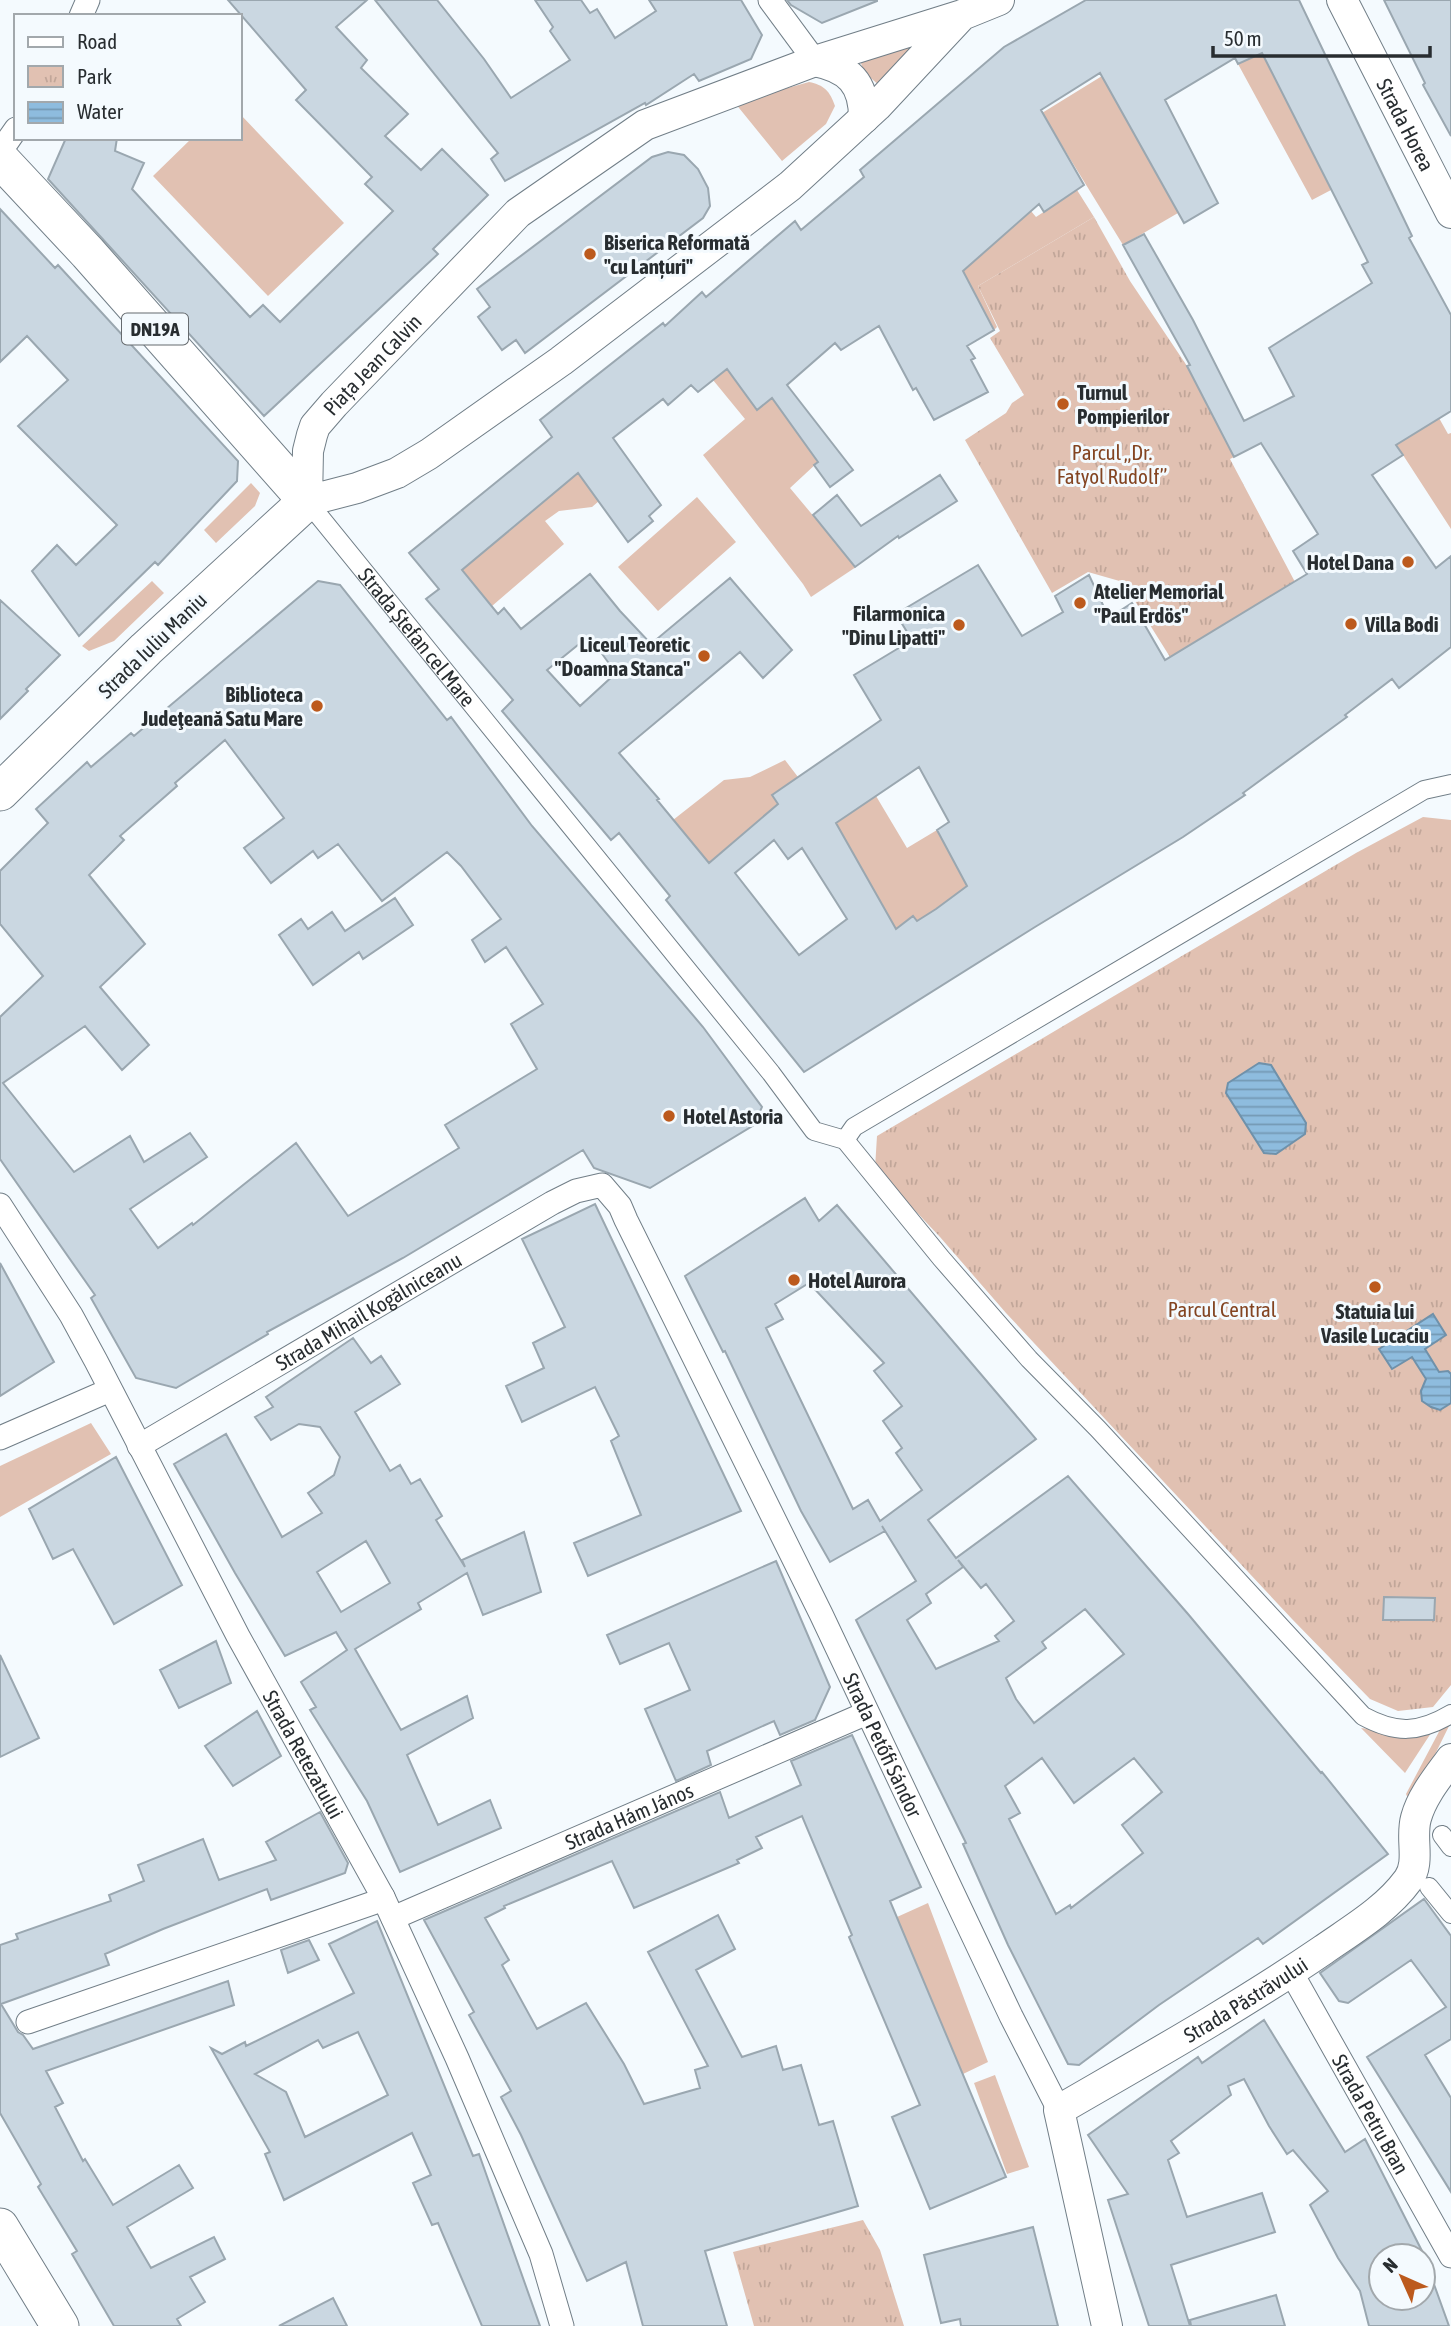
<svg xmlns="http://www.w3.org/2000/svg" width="1451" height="2326" viewBox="0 0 1451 2326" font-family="'Asap Condensed',sans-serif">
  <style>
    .green { fill: #e1c1b2 }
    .park { fill: url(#park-tufts) }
    .water { fill: url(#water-rules); stroke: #6f91aa; stroke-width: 2 }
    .building { fill: #cad7e1; stroke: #9aa7b0; stroke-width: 2; fill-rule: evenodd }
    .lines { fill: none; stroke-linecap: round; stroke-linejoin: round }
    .pedestrian-casing { stroke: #717e87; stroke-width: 20 }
    .minor-casing { stroke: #717e87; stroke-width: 25 }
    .tertiary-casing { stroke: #717e87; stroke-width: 32 }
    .primary-casing { stroke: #717e87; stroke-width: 39 }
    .pedestrian { stroke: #fff; stroke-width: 18 }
    .minor { stroke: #fff; stroke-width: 23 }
    .tertiary { stroke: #fff; stroke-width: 30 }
    .primary { stroke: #fff; stroke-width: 37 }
    .poi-dot { fill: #bc5a1d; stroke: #f4fafe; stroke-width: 2.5 }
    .labels { text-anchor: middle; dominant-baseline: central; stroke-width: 6; stroke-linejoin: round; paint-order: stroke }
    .shield { fill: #f4fafe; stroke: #656a6e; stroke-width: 2 }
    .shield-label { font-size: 19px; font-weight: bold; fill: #282d30 }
    .street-label { font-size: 21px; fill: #282d30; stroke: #f4fafe }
    .poi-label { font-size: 21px; font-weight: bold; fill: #282d30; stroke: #f4fafe; text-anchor: start }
    .park-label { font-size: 21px; fill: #834421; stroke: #f4fafe }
  </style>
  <defs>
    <pattern id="park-tufts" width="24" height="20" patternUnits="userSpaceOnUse" patternTransform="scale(1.75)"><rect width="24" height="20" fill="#e1c1b2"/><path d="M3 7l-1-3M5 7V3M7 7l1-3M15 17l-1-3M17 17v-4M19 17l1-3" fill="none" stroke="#c1a699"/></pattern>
    <pattern id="water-rules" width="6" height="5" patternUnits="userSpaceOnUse" patternTransform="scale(1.75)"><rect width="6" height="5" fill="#8ebcde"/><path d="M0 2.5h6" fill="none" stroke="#7499b4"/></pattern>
  </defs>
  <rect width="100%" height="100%" fill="#f4fafe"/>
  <path class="green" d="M931,34L881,87L864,72L861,63L867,56Z
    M1263,53L1331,190L1312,200L1238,64Z
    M1102,76L1178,213L1123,245L1042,113Z
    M809,82C824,85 830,91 835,106L826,124L782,161L735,103Z
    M240,114L344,223L268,296L153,176L192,138H240Z
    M1077,190L1094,217L978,286L997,327L994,330L929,207L1031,211L1036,217Z
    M717,355L757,410L772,398L818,462L790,488L856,567L811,597L803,584L703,455L745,419L713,380Z
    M1439,418L1448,434L1451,433V529L1392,438Z
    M578,473L599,501L592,507L559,511L545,521L564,544L492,606L462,570Z
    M251,483L260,493L255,506L216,543L204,530Z
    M697,497L736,542L658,611L618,567Z
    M152,581L164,593L114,641L89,651L82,646Z
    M785,760L798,777L772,795L778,804L709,863L673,820L724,780L750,777Z
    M876,796L907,848L937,830L969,890L918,923L893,931L821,826Z
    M91,1423L111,1454L0,1517V1466Z
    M1451,1722L1414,1797L1411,1805L1406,1794L1442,1726Z
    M1361,1728L1398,1733L1433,1730L1405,1773Z
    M928,1903L988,2062L963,2074L897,1917Z
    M995,2075L1029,2167L1007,2174L974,2083Z"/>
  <path class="park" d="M1094,217L1130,281L1187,366L1234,457L1230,459L1295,582L1170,657L1123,582L1088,572L1052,593L965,440L1006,413L1012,403L1024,395L990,338L1000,331L978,286Z
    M1423,817L1451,820V1374L1448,1371L1439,1372L1424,1349L1412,1356L1426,1379L1448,1406L1451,1403V1685L1433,1707L1398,1711L1370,1699L1292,1619L1006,1313L940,1237L875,1168L877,1136L1356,853Z
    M863,2220L880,2250L904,2326H754L733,2252Z"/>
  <path class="water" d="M1259,1063L1271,1065L1306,1123L1305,1134L1276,1154L1264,1153L1226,1093L1228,1083Z
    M1433,1314L1446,1335L1425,1349L1439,1372L1448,1371L1451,1374V1403L1440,1410L1431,1407L1422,1401L1421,1391L1426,1379L1412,1357L1392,1369L1379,1349Z"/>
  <path class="building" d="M228,0H367L336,27L367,60L361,68L408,114L385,136L421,170L442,149L488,195L433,249L438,254L264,416L48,179L66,138H117L115,151L144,163L132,189L250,317L263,305L280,322L393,211L365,184L372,177L296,100L306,90Z
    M375,0H437L484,59L511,98L570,60L550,31L553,27L535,0H581L590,13L597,9L615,38L656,11L649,0H741L762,35L751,59L699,81L694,74L646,105L645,103L505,181L491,159L498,153Z
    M787,0H877V1L822,23L791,5Z
    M1086,0H1299L1412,236L1409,238L1451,315V411L1396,445L1403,455L1372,475L1436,568L1451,556V647L1399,688L1392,679L1345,715L1347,717L1243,793L1245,795L1183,837L1035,927L804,1072L666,900L670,896L619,833L611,840L502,711L513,700L426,599L439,589L409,553L552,437L540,420L663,323L665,326L702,292L706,297L795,221L801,230L864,177L860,170L1004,47ZM1262,53L1368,262L1362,265L1372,283L1269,348L1294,396L1244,421L1193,320L1144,234L1123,245L1190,365L1187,366L1234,457L1261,443L1318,534L1293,551L1307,574L1165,660L1132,603L1109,618L1089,575L1055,596L1063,612L1022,636L978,565L896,614L912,640L854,675L881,720L772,795L778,804L709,863L657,800L659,799L619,753L740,652L763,678L792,650L730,578L651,644L620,611L590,574L521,629L504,608L498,614L462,570L578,473L628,542L653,521L649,516L661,505L613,438L663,399L668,405L691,385L698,392L727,369L757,410L772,398L818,462L814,465L830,487L853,470L787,385L835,343L841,350L879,326L913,390L916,388L934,420L988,392L971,360L975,358L967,346L994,330L963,271L1039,204L1044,212L1084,185L1041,110L1100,73L1184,223L1218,203L1165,100L1235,58L1238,64ZM589,636L616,673L580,706L547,670ZM919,767L949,822L937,830L967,886L936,909L917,921L913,916L896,929L836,823ZM774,840L788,859L802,848L847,919L799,955L735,873Z
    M1384,0H1451V136L1423,85L1425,83Z
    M668,152L684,155L698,169L708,188L710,206L703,218L525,353L516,340L502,350L478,317L490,307L477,289L652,157Z
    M0,209L55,268L58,265L238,461L237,481L158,565L155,562L79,636L32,571L57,545L76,565L117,525L18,426L68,380L27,336L0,362Z
    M940,475L957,501L899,538L898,536L855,567L813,515L837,495L861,526Z
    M318,581L340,585L447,720L451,717L532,826L703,1027L762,1107L754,1125L650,1188L594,1168L583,1150L403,1258L267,1332L268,1334L176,1388L136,1378L91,1298L95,1295L0,1159V1017L43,976L0,924V871L48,823L36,809L87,762L91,767L131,733L134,736ZM225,740L284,818L244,848L271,883L313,851L318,858L338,844L382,901L447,852L461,866L501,919L472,940L485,962L506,947L543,1004L511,1024L537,1069L445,1125L459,1148L348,1216L296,1143L193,1225L192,1223L158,1248L130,1209L207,1157L190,1133L144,1162L130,1136L74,1172L3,1083L85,1026L122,1070L149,1045L100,987L145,944L89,875L124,840L120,836L177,786L175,783Z
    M0,600L60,655L26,689L28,691L0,719Z
    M395,898L413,925L363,959L359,952L313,985L279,935L301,919L308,929L332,912L345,931Z
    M805,1198L819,1221L837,1205L1036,1439L928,1520L956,1558L1068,1476L1188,1614L1321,1773L1322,1772L1388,1854L1263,1944L1258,1938L1159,2005L1079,2065L1068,2064L1008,1945L963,1844L966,1843L856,1620L916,1581L882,1526L885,1531L830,1562L801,1511L725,1351L723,1352L685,1276ZM809,1283L884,1363L874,1371L902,1406L883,1421L902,1448L896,1453L922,1490L880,1521L868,1500L853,1509L766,1328L783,1319L775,1304ZM958,1560L981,1588L986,1584L1014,1621L995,1636L999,1641L936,1669L907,1620L931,1603L926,1594L963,1567ZM1085,1609L1124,1654L1034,1723L1016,1699L1006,1678L1046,1648L1042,1642ZM1042,1758L1074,1803L1134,1758L1162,1792L1122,1825L1143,1853L1071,1908L1070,1905L1056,1914L1009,1819L1020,1813L1005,1786Z
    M595,1204L741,1511L588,1576L574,1543L641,1515L611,1441L619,1436L595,1387L522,1422L506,1386L544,1368L533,1343L565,1327L522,1239Z
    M0,1263L54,1362L0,1396Z
    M353,1338L371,1363L381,1356L400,1384L355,1412L390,1471L400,1465L411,1484L420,1479L442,1516L436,1520L465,1567L462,1560L524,1532L541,1592L483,1615L467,1573L418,1603L421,1609L355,1649L401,1730L467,1696L473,1718L407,1755L438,1825L490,1800L501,1828L400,1872L367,1801L310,1710L316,1707L301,1682L347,1650L336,1632L285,1656L235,1573L174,1464L226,1434L282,1537L322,1513L308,1493L334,1475L340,1457L320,1427L299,1424L271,1440L255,1417L273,1407L266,1397ZM366,1541L390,1583L341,1612L317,1572Z
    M116,1457L182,1585L114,1624L73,1549L53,1559L29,1509Z
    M776,1561L830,1687L815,1720L780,1735L774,1721L707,1751L711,1765L676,1781L645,1709L690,1690L669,1643L620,1664L607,1635Z
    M1384,1597L1435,1598L1434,1620H1383Z
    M216,1641L231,1683L179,1708L160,1670Z
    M0,1655L39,1738L0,1757Z
    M257,1711L281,1756L233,1786L205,1746Z
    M852,1735L921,1887L890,1901L1006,2177L930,2209L892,2117L920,2105L849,1937L852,1935L802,1816L756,1837L762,1848L737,1860L739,1863L634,1908L612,1861L504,1906L505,1908L485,1918L509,1960L502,1965L537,2029L586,2003L624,2064L644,2104L700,2088L695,2070L708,2066L648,1952L718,1915L735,1949L696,1970L742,2057L776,2046L783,2070L801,2065L819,2125L833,2121L858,2206L705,2251L727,2326H643L626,2262L587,2281L521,2135L501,2097L511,2091L469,2015L474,2012L424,1920L720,1792L729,1818L801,1785L791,1761Z
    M320,1812L348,1863L345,1873L271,1900L267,1889L163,1929L105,1954L109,1965L1,2004L18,2032L23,2035L33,2049L228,1981L234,2005L46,2071L63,2103L55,2107L83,2161L85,2159L113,2205L179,2165L193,2188L127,2227L151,2268L214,2237L225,2259L190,2277L205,2302L177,2319L181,2326H114L72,2254L77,2251L38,2187L41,2184L0,2113V1945L18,1939L16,1934L111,1901L109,1895L144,1881L138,1865L203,1839L219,1880L276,1860L266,1842Z
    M1424,1899L1451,1936V2039L1425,2055L1451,2098V2192L1367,2057L1446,2007L1411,1960L1348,2003L1339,2001L1320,1973Z
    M377,1921L473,2156L479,2154L540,2326H482L438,2223L432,2225L413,2183L431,2175L412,2133L284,2200L265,2154L270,2152L211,2048L222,2054L245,2042L246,2046L354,1993L329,1944ZM358,2032L388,2095L305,2137L286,2092L255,2074L318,2040L323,2048Z
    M309,1940L319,1960L288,1973L281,1950Z
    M1264,2020L1345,2152L1365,2139L1422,2251L1449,2326H1369L1360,2291L1338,2258L1310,2205L1328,2191L1293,2150L1287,2154L1269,2126L1244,2079L1228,2086L1231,2095L1171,2141L1179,2153L1168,2160L1187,2217L1262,2193L1275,2232L1171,2265L1190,2326H1149L1108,2200L1128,2194L1088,2135L1198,2057L1202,2063ZM1381,2256H1423V2298H1381Z
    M1033,2227L1058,2326H961L960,2319L941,2323L924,2255Z
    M1276,2295L1285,2326H1191L1190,2320Z
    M333,2298L347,2326H279Z"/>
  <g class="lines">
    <defs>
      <g id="pedestrian">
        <path id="s1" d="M307,501L771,1073L814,1131L845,1140L941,1258L1029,1359L1098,1429L1363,1716C1396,1734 1419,1733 1451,1714"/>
        <path d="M845,1140L854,1127L1424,790L1451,784"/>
        <path d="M1442,1835L1451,1847"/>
        <path d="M1429,1887L1451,1914"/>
      </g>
      <g id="minor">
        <path d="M770,0L815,61"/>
        <path d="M81,16L88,0"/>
        <path d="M0,152L16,129"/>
        <path id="s2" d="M0,1205L71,1315L96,1361L238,1636L383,1897L457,2058L541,2254L562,2326"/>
        <path d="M0,1438L110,1390"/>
        <path id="s3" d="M139,1446L552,1203L576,1191L602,1185L620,1206L626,1220L821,1614L1011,2016L1059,2110"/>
        <path id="s4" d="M393,1918L867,1713"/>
        <path id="s5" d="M1291,1972L1451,2256"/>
        <path d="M28,2022L373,1903L383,1897"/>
      </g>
      <g id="tertiary">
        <path id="s6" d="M1342,0L1451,213"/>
        <path id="s7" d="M962,15L877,106L790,186L561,361L429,454L397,473L357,488L307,501L308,451L312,435L315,426L334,404L518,213L645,125L815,61L962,15L999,0"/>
        <path d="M815,61C849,68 864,83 864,118"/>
        <path id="s8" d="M1107,2326L1059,2110C1147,2059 1238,2008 1323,1950C1353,1929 1386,1910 1408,1880C1421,1862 1410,1839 1416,1818C1422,1796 1438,1777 1451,1759"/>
      </g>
      <path id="primary" d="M0,159L88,253L307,501L146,649L0,792
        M0,2227L60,2326"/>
    </defs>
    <use href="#pedestrian" class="pedestrian-casing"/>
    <use href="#minor" class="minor-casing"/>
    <use href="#tertiary" class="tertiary-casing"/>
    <use href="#primary" class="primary-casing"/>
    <use href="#pedestrian" class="pedestrian"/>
    <use href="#minor" class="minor"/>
    <use href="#tertiary" class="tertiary"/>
    <use href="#primary" class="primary"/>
  </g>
  <g class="poi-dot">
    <circle cx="590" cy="254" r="7"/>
    <circle cx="1063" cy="404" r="7"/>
    <circle cx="1408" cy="562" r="7"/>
    <circle cx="1080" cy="603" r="7"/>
    <circle cx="1351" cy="624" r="7"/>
    <circle cx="959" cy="625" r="7"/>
    <circle cx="704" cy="656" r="7"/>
    <circle cx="317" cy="706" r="7"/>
    <circle cx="669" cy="1116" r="7"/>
    <circle cx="794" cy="1280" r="7"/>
    <circle cx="1375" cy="1287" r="7"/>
  </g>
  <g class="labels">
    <rect class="shield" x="122" y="313.5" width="66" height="31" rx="5"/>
    <g class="shield-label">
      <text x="155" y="329">DN19A</text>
    </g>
    <g class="street-label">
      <text stroke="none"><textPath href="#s6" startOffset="140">Strada Horea</textPath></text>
      <text stroke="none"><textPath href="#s7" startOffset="984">Piața Jean Calvin</textPath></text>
      <text stroke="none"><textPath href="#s1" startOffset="175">Strada Ștefan cel Mare</textPath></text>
      <text transform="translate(152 645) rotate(-44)">Strada Iuliu Maniu</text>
      <text stroke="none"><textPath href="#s3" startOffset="266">Strada Mihail Kogălniceanu</textPath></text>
      <text stroke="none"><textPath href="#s3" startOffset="1160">Strada Petőfi Sándor</textPath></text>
      <text stroke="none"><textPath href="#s2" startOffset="628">Strada Retezatului</textPath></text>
      <text stroke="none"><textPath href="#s4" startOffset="257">Strada Hám János</textPath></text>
      <text stroke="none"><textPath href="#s8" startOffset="438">Strada Păstrăvului</textPath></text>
      <text stroke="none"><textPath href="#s5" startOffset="163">Strada Petru Bran</textPath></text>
    </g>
    <g class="poi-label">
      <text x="604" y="242">Biserica Reformată<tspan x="604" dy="24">"cu Lanțuri"</tspan></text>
      <text x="1077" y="392">Turnul<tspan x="1077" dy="24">Pompierilor</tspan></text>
      <text x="1394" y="562" text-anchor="end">Hotel Dana</text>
      <text x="1094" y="591">Atelier Memorial<tspan x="1094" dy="24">"Paul Erdös"</tspan></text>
      <text x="945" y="613" text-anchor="end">Filarmonica<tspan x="945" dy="24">"Dinu Lipatti"</tspan></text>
      <text x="1365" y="624">Villa Bodi</text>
      <text x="690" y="644" text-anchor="end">Liceul Teoretic<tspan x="690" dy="24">"Doamna Stanca"</tspan></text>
      <text x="303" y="694" text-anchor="end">Biblioteca<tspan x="303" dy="24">Judeţeană Satu Mare</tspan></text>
      <text x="683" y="1116">Hotel Astoria</text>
      <text x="808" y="1280">Hotel Aurora</text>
      <text x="1375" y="1311" text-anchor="middle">Statuia lui<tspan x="1375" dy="24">Vasile Lucaciu</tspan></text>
    </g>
    <g class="park-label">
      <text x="1112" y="452">Parcul „Dr.<tspan x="1112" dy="24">Fatyol Rudolf”</tspan></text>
      <text x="1222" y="1309">Parcul Central</text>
    </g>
  </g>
  <rect x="14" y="14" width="228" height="126" fill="#f4fafe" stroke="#a2a8ac" stroke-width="2"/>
  <rect x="28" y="37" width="35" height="10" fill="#ffffff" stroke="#a2a8ac" stroke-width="2"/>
  <text x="77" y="49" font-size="21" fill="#282d30">Road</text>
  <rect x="28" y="66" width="35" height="21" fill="url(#park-tufts)" stroke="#a2a8ac" stroke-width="2"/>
  <text x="77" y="84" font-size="21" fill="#282d30">Park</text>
  <rect x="28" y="102" width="35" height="21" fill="url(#water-rules)" stroke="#a2a8ac" stroke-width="2"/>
  <text x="77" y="119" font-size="21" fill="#282d30">Water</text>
  <g transform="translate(1402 2277) rotate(315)"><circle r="33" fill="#f4fafe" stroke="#a2a8ac" stroke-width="2"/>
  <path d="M0-5L12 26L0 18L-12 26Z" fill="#bc5a1d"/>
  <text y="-10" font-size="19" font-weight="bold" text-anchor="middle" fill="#282d30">N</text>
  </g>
  <path d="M1213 46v10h217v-10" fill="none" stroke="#282d30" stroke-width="3.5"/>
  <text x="1224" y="46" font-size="21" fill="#282d30" stroke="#f4fafe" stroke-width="5" paint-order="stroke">50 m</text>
</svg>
